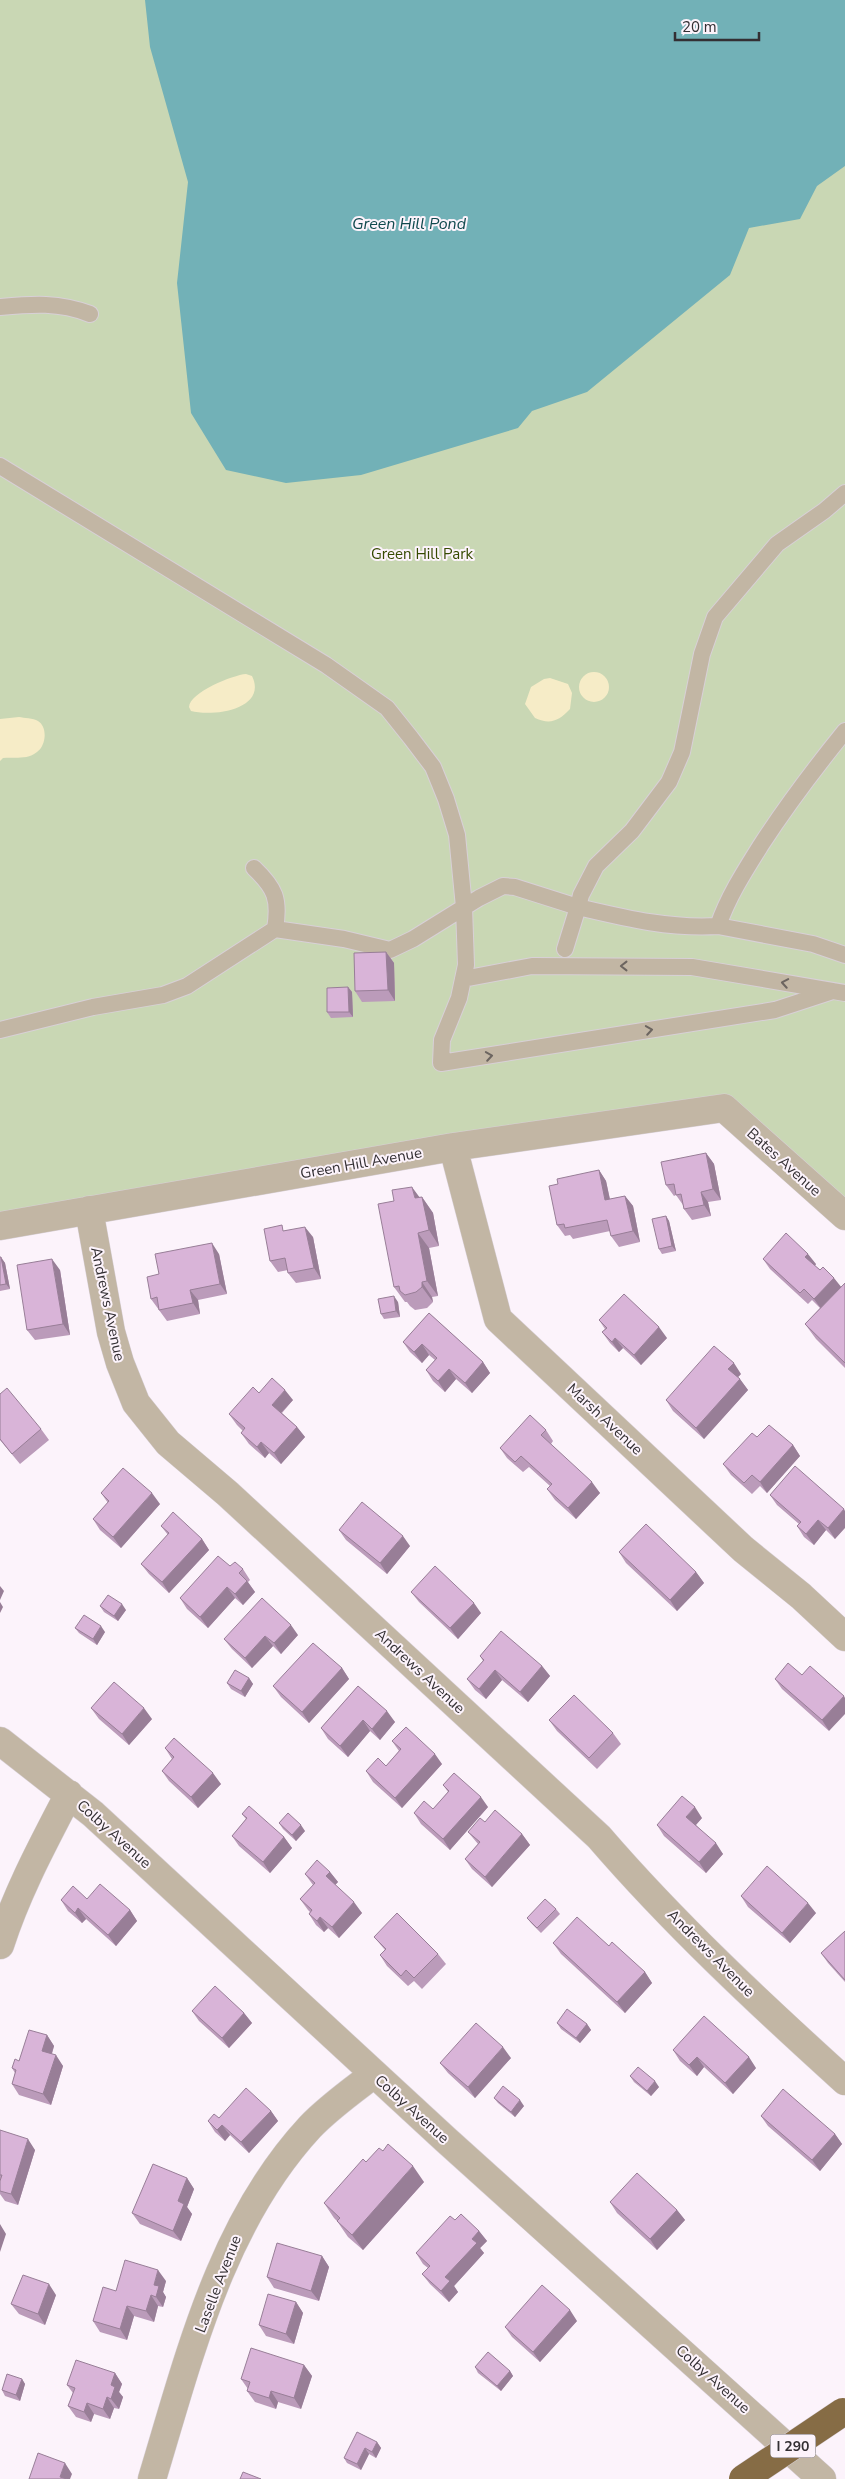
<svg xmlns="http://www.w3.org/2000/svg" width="845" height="2479" viewBox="0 0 845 2479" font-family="'Nunito Sans',sans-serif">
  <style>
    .green { fill: #c9d7b4 }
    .sand { fill: #f6ecc7 }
    .water { fill: #72b1b7 }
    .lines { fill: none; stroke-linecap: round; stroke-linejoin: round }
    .lane-casing { stroke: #d8d0d7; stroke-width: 18 }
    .street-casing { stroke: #d8d0d7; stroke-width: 29 }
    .lane { stroke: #c2b6a4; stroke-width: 16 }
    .street { stroke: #c2b6a4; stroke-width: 28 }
    .highway-bridge-casing { stroke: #d8d0d7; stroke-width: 29; stroke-linecap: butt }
    .highway-bridge { stroke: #866c45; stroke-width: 28 }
    .wall { fill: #bb9bba }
    .shaded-wall { fill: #987e97 }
    .building { fill: #d9b4d8; stroke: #987e97 }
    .oneway { stroke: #6c6560 }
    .labels { text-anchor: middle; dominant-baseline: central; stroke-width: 4; stroke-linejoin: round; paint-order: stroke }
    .shield { fill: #fcf3fb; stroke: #6f6a6f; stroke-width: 1 }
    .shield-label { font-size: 14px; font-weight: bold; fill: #332f33 }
    .park-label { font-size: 15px; fill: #364a01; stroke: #fcf3fb }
    .street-label { font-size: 15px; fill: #332f33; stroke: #fcf3fb }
    .water-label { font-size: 16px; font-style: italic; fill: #10494e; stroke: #fcf3fb }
  </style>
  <rect width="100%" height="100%" fill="#fcf3fb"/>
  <path class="green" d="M0,0H845V1216L724,1108L0,1226Z"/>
  <path class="sand" d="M579 687a15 15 0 1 1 30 0a15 15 0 1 1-30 0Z
    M246,674L252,676C268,709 213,717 191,711L189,707C190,692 233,675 246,674Z
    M550,678L568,684L572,693L570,709C559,721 550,725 535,718L525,704L531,687L544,679Z
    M19,717C24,718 33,718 38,721C48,727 46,746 37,752C27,760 15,757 3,758L0,761V719Z"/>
  <path class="water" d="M145,0H845V166L817,186L800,219L749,228L730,275L587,392L532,411L518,428L361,475L286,483L226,470L191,413L177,283L188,182L150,47Z"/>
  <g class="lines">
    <defs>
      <path id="lane" d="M0,307C33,304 59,302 90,314
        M0,466L326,665L387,708L411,738L433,767L446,799L457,835L464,907L466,965L459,998L442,1040L441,1063L775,1010L833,991
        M845,731C815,768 787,805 761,845C744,872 728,897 718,926L813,944L845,955
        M254,868C275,888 280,899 275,929
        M565,949L578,907C625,918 669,929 718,926
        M463,979L532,966L692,967L845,993
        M0,1030L93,1007L163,995L187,986L275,929L344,939L390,950L413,939L479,898L503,886L515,887L578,907L581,895L596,866L632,831L669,782L682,752L702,654L715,617L777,544L824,511L845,493"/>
      <path id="street" d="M453,1147L498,1319L743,1549L801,1596L845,1637
        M89,1210L111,1332L120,1363L136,1403L168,1443L228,1494L599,1837C674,1924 760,2004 845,2081
        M0,1226L453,1147L724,1108L845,1216
        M0,1741L93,1814L445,2139L822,2479
        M0,1945C17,1892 43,1844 69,1794
        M152,2479C189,2357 221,2223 310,2127C329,2107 352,2091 374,2074"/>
    </defs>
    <use href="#lane" class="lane-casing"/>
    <use href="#street" class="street-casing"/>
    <use href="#lane" class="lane"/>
    <use href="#street" class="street"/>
    <defs>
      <path id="highway-bridge" d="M743,2479L843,2412"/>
    </defs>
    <use href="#highway-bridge" class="highway-bridge-casing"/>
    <use href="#highway-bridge" class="highway-bridge"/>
  </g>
  <path class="wall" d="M386,952L394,963L395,1001L362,1002L355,991Z
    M348,987L352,992L353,1017L331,1018L327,1012Z
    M706,1153L714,1164L721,1200L708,1202L711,1216L692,1220L684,1209L683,1205L676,1195L674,1196L666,1185Z
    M599,1170L606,1181L610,1199L625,1196L633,1206L640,1242L619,1247L611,1236L610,1231L573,1239L570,1235L565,1236L557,1225L558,1184Z
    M422,1197L433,1213L439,1246L429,1248L438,1296L432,1297L433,1302L427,1308L415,1310L410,1306L407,1302H405L394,1287L420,1198Z
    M666,1216L669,1221L676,1251L662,1254L659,1249Z
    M286,1230L313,1237L321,1279L296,1283L288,1273V1270L278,1272L270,1261Z
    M219,1254L227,1294L198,1300L200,1314L167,1321L151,1299L159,1274Z
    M0,1257L5,1263L10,1289L0,1291Z
    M763,1259L816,1264L815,1266L820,1270L841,1287L845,1283V1368L816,1339L805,1324L820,1308L812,1300L808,1304L770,1269Z
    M60,1270L70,1335L35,1340L27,1330Z
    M398,1302L400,1317L384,1319L381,1314Z
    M429,1313L483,1362L490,1373L472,1393L456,1379L445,1392L433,1381L426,1370L435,1360L429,1355L422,1363L410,1352L403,1342Z
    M599,1320L667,1338L641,1365L623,1348L619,1352L610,1343L602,1332L605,1329Z
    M741,1374L738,1377L748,1390L704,1439L673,1411L666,1400Z
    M259,1393L293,1400L282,1413L297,1427L305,1437L281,1464L269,1453L265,1458L249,1444L241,1433L243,1431L237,1425L229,1414Z
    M0,1394L41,1429L49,1440L20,1464L0,1440Z
    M546,1430L553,1441L551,1444L600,1493L576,1519L555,1500L547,1489L550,1486L529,1467L523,1472L507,1458L500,1448Z
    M757,1437L793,1445L800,1456L767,1493L760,1486L752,1494L731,1475L723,1464Z
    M101,1493L160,1504L121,1548L100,1530L93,1519L108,1503Z
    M770,1495L844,1509L835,1539L826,1530L814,1545L804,1537L797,1526L799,1524L777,1505Z
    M161,1526L202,1539L209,1550L169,1593L149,1574L141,1564L168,1535Z
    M339,1530L410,1546L387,1574L346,1540Z
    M619,1552L696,1572L704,1583L677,1611L626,1563Z
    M230,1566L243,1569L250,1580L248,1582L255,1592L243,1605L235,1598L208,1628L187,1609L180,1598Z
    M411,1592L481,1613L458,1639L419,1602Z
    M100,1606L126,1610L118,1621L104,1612Z
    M75,1628L105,1632L97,1645L79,1633Z
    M298,1635L281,1654L273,1646L252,1668L232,1649L224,1639Z
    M480,1656L542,1666L550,1676L528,1702L502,1680L486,1699L475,1690L467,1679L483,1661Z
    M342,1668L349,1679L309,1723L281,1697L273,1686Z
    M802,1675L829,1731L782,1689L775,1679Z
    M249,1678L253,1684L245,1697L231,1689L227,1683Z
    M358,1686L395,1722L380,1740L370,1731L348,1757L328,1739L321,1728Z
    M91,1708L152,1719L129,1745L99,1719Z
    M549,1720L613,1733L621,1744L597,1769L557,1731Z
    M392,1741L442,1764L402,1808L373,1782L366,1771L386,1766L399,1751Z
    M165,1748L221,1784L198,1808L169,1781L162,1771L172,1759Z
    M443,1785L488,1807L450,1850L421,1824L414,1813L433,1809L448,1792Z
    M242,1814L284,1837L292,1848L270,1873L239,1846L232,1836L246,1819Z
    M702,1818L696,1825L723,1854L706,1873L664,1836L657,1825Z
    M485,1822L522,1834L530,1845L492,1887L472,1869L465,1859L478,1844L468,1832Z
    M279,1823L305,1831L296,1841L283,1829Z
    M330,1872L338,1882L335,1885L362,1913L339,1938L328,1928L324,1932L316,1925L309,1914L310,1912L308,1910L300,1899L313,1885L305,1874Z
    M741,1896L816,1913L790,1943L748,1907Z
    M87,1899L130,1910L137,1921L116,1946L86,1919L82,1923L68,1911L61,1900Z
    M556,1909L560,1914L541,1933L531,1923L527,1918Z
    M845,1931V1982L828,1963L821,1953Z
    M374,1937L438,1954L446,1964L422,1989L414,1981L408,1986L387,1966L380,1955L385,1950Z
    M553,1943L645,1972L652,1983L625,2013L561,1954Z
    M192,2011L244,2013L252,2023L229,2048L199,2021Z
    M557,2023L587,2024L591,2030L580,2043L561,2029Z
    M47,2035L54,2046L52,2054L63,2066L51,2105L19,2095L12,2084L15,2073L12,2068Z
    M673,2050L756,2068L733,2094L704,2067L697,2076L680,2061Z
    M511,2058L475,2098L448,2073L440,2063Z
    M630,2076L659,2087L651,2096L634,2082Z
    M494,2098L524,2106L515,2117L498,2103Z
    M271,2111L278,2121L249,2153L230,2135L225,2141L215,2132L208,2121L219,2118Z
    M761,2116L835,2134L842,2144L820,2171L768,2126Z
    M0,2130L35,2150L18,2205L5,2201L0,2194Z
    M366,2162L424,2182L363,2250L348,2237L337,2221L334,2218L324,2203Z
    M187,2178L194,2189L187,2207L192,2214L181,2241L140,2224L132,2213Z
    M610,2202L677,2210L685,2220L657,2250L617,2213Z
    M479,2231L487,2241L480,2248L484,2253L454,2286L458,2292L449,2302L430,2284L422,2274L428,2268L423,2264L416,2253Z
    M322,2256L329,2267L319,2301L274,2288L267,2277Z
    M166,2281L163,2292L166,2297L163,2307L158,2306L154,2322L134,2316L127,2340L100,2332L93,2321L116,2291Z
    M56,2295L45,2325L19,2314L11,2304Z
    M296,2302L303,2313L294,2344L266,2336L259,2325Z
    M577,2321L540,2362L512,2337L505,2327Z
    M304,2365L312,2376L301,2409L278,2402L276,2409L255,2402L247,2391L248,2389L241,2379Z
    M475,2367L510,2371L513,2376L501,2391L478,2373Z
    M115,2373L122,2384L119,2392L123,2397L119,2409L114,2408L110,2419L94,2414L91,2422L76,2417L68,2406L73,2393L67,2385Z
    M22,2379L25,2384L20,2401L5,2396L2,2390Z
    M377,2442L381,2448L376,2458L369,2454L361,2470L347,2463L344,2458Z"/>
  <path class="shaded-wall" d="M386,952L394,963L395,1001L388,990Z
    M348,987L352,992L353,1017L349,1012Z
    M706,1153L714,1164L721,1200L713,1189Z
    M599,1170L606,1181L612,1210L605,1200Z
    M412,1187L423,1202L422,1197L433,1213L439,1246L429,1230L415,1198Z
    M701,1192L708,1202L711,1216L704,1205Z
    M625,1196L633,1206L640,1242L633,1231Z
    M666,1216L669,1221L676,1251L672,1246Z
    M305,1227L313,1237L321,1279L314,1268Z
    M418,1233L429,1248L438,1296L427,1281Z
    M212,1243L219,1254L227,1294L220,1284Z
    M808,1254L816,1264L813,1268L805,1257Z
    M1,1257L5,1263L10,1289L6,1284Z
    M52,1259L60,1270L70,1335L63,1324Z
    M834,1278L842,1288L822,1310L814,1299Z
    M422,1282L432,1297L433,1302L422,1287Z
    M190,1290L198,1300L200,1314L193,1303Z
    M394,1296L398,1302L400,1317L396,1311Z
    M659,1327L667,1338L641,1365L634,1355Z
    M615,1338L623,1348L619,1352L612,1342Z
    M422,1344L429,1355L422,1363L414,1352Z
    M483,1362L490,1373L472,1393L465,1383Z
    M734,1363L741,1374L736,1379L728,1369Z
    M449,1369L456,1379L445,1392L438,1381Z
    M740,1379L748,1390L704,1439L696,1428Z
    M285,1390L293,1400L279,1415L272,1405Z
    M297,1427L305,1437L281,1464L274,1453Z
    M261,1442L269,1453L265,1458L257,1447Z
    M793,1445L800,1456L767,1493L760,1482Z
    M592,1482L600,1493L576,1519L568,1508Z
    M152,1493L160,1504L121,1548L113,1537Z
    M844,1509L845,1511V1528L835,1539L828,1528Z
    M818,1520L826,1530L814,1545L806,1534Z
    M403,1536L410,1546L387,1574L380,1563Z
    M202,1539L209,1550L169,1593L162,1582Z
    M696,1572L704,1583L677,1611L670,1600Z
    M247,1581L255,1592L243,1605L235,1594Z
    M0,1586L4,1591L0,1600Z
    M227,1587L235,1598L208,1628L200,1617Z
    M0,1602L3,1607L0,1613Z
    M474,1603L481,1613L458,1639L450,1628Z
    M122,1604L126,1610L118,1621L114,1616Z
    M291,1625L298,1635L281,1654L274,1643Z
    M101,1626L105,1632L97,1645L93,1639Z
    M265,1636L273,1646L252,1668L245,1658Z
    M542,1666L550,1676L528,1702L520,1692Z
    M342,1668L349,1679L309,1723L302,1712Z
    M495,1670L502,1680L486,1699L479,1689Z
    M249,1678L253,1684L245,1697L241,1691Z
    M844,1696L845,1698V1714L829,1731L822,1720Z
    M144,1708L152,1719L129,1745L122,1734Z
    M387,1711L395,1722L380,1740L372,1729Z
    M363,1720L370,1731L348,1757L340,1746Z
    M435,1754L442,1764L402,1808L395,1798Z
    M213,1773L221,1784L198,1808L191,1797Z
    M481,1797L488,1807L450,1850L443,1839Z
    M695,1807L702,1818L693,1828L686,1817Z
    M301,1825L305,1831L296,1841L292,1835Z
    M522,1834L530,1845L492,1887L485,1877Z
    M284,1837L292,1848L270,1873L263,1862Z
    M716,1843L723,1854L706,1873L699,1862Z
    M330,1872L338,1882L333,1887L326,1876Z
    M354,1902L362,1913L339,1938L332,1927Z
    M808,1903L816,1913L790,1943L782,1933Z
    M78,1908L86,1919L82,1923L75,1913Z
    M130,1910L137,1921L116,1946L108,1935Z
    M320,1917L328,1928L324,1932L317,1921Z
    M645,1972L652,1983L625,2013L617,2002Z
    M244,2013L252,2023L229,2048L222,2038Z
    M587,2024L591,2030L580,2043L576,2038Z
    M47,2035L54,2046L49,2062L42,2051Z
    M503,2047L511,2058L475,2098L468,2087Z
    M56,2055L63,2066L51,2105L43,2094Z
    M697,2057L704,2067L697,2076L689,2065Z
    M749,2057L756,2068L733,2094L725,2083Z
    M655,2081L659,2087L651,2096L647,2091Z
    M520,2100L524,2106L515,2117L511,2112Z
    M271,2111L278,2121L249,2153L241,2142Z
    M222,2125L230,2135L225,2141L217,2130Z
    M835,2134L842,2144L820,2171L812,2160Z
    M28,2139L35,2150L18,2205L11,2194Z
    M413,2166L424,2182L363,2250L352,2235Z
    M187,2178L194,2189L187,2207L192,2214L181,2241L173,2231L178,2201Z
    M677,2210L685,2220L657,2250L650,2239Z
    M0,2224L6,2234L0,2252Z
    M479,2231L487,2241L480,2248L484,2253L454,2286L458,2292L449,2302L441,2291L445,2277L472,2239Z
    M322,2256L329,2267L319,2301L311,2291Z
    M158,2270L166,2281L163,2292L166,2297L163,2307L156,2297L154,2285Z
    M49,2284L56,2295L45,2325L38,2314Z
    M151,2295L158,2306L154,2322L146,2311Z
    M296,2302L303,2313L294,2344L286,2334Z
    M127,2306L134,2316L127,2340L120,2329Z
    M570,2310L577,2321L540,2362L533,2352Z
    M304,2365L312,2376L301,2409L294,2398Z
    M510,2371L513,2376L501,2391L497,2386Z
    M115,2373L122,2384L119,2392L123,2397L119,2409L111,2399V2385Z
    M22,2379L25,2384L20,2401L16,2395Z
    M271,2391L278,2402L276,2409L269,2398Z
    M107,2397L114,2408L110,2419L103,2409Z
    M87,2403L94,2414L91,2422L84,2412Z
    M377,2442L381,2448L376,2458L372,2452Z
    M365,2448L369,2454L361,2470L357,2464Z
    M65,2463L72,2474L70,2479H62L60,2477Z"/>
  <path class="building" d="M386,952L388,990L355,991L354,953Z
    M348,987L349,1012H327V988Z
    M706,1153L713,1189L701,1192L704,1205L684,1209L681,1194L676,1195L674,1184L666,1185L661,1162Z
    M599,1170L605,1200L625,1196L633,1231L611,1236L607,1220L565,1228L564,1224L557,1225L549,1186L558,1184L557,1179Z
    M412,1187L415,1198L422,1197L429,1230L418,1233L427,1281L422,1282V1287L416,1292L405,1295L400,1291L399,1286L394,1287L378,1204L394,1201L392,1190Z
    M666,1216L672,1246L659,1249L652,1219Z
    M282,1225L283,1231L305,1227L314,1268L288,1273L285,1258L270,1261L264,1229Z
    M786,1233L808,1254L805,1257L820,1270L823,1267L834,1278L814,1299L804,1289L800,1293L763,1259Z
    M212,1243L220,1284L190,1290L193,1303L159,1310L157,1297L151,1299L147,1277L159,1274L155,1254Z
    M0,1257H1L6,1284L0,1285Z
    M52,1259L63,1324L27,1330L17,1265Z
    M845,1283V1363L805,1324Z
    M624,1294L659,1327L634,1355L615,1338L612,1342L602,1332L607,1328L599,1320Z
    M394,1296L396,1311L381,1314L378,1299Z
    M429,1313L483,1362L465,1383L449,1369L438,1381L426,1370L437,1358L422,1344L414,1352L403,1342Z
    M714,1346L734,1363L728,1369L740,1379L696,1428L666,1400Z
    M272,1378L285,1390L272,1405L297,1427L274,1453L261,1442L257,1447L241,1433L245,1428L229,1414L253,1387L259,1393Z
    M7,1388L41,1429L12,1454L0,1439V1394Z
    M530,1415L546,1430L541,1435L592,1482L568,1508L547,1489L552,1484L521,1456L515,1462L500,1448Z
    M769,1425L793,1445L760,1482L752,1475L744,1483L723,1464L752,1433L757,1437Z
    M795,1466L844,1509L828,1528L818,1520L806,1534L797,1526L801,1522L770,1495Z
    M123,1468L152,1493L113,1537L93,1519L109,1501L101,1493Z
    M362,1502L403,1536L380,1563L339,1530Z
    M173,1512L202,1539L162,1582L141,1564L169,1533L161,1526Z
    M646,1524L696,1572L670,1600L619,1552Z
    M218,1556L230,1566L235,1562L243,1569L239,1573L247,1581L235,1594L227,1587L200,1617L180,1598Z
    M435,1566L474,1603L450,1628L411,1592Z
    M108,1595L122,1604L114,1616L100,1606Z
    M262,1598L291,1625L274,1643L265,1636L245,1658L224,1639Z
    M84,1615L101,1626L93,1639L75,1628Z
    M501,1631L542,1666L520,1692L495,1670L479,1689L467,1679L484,1660L480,1656Z
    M313,1643L342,1668L302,1712L273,1686Z
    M788,1663L802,1675L810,1666L844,1696L822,1720L775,1679Z
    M235,1670L249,1678L241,1691L227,1683Z
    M114,1682L144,1708L122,1734L91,1708Z
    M358,1686L387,1711L372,1729L363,1720L340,1746L321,1728Z
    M574,1695L613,1733L589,1758L549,1720Z
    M406,1727L435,1754L395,1798L366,1771L378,1758L386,1766L401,1749L392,1741Z
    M174,1738L213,1773L191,1797L162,1771L174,1757L165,1748Z
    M454,1773L481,1797L443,1839L414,1813L424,1801L433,1809L449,1791L443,1785Z
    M682,1796L695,1807L686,1817L716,1843L699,1862L657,1825Z
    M249,1806L284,1837L263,1862L232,1836L247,1818L242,1814Z
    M495,1810L522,1834L485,1877L465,1859L480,1842L468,1832L480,1818L485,1822Z
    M288,1813L301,1825L292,1835L279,1823Z
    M317,1860L330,1872L326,1876L354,1902L332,1927L320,1917L317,1921L309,1914L312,1910L300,1899L315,1883L305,1874Z
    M767,1866L808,1903L782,1933L741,1896Z
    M100,1884L130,1910L108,1935L78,1908L75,1913L61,1900L73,1886L87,1899Z
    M545,1899L556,1909L537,1928L527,1918Z
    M397,1913L438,1954L414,1978L406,1970L401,1976L380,1955L386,1949L374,1937Z
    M577,1917L609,1946L612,1942L645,1972L617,2002L553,1943Z
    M845,1931V1980L821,1953Z
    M215,1986L244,2013L222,2038L192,2011Z
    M567,2009L587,2024L576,2038L557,2023Z
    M704,2016L749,2057L725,2083L697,2057L689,2065L673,2050Z
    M476,2023L503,2047L468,2087L440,2063Z
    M29,2030L47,2035L42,2051L56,2055L43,2094L12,2084L16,2070L12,2068L15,2059L19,2061Z
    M638,2067L655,2081L647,2091L630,2076Z
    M503,2086L520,2100L511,2112L494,2098Z
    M246,2088L271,2111L241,2142L222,2125L217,2130L208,2121L214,2114L219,2118Z
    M783,2089L835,2134L812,2160L761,2116Z
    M0,2130L28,2139L11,2194L0,2191V2181L2,2175H0Z
    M388,2144L413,2166L352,2235L337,2221L340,2218L324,2203L363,2159L366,2162L379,2148L383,2151Z
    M153,2164L187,2178L178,2201L184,2204L173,2231L132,2213Z
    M637,2173L677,2210L650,2239L610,2202Z
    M461,2214L479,2231L472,2239L477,2243L445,2277L450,2281L441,2291L422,2274L430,2266L416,2253L450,2216L455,2220Z
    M277,2243L322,2256L311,2291L267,2277Z
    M125,2260L158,2270L154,2285L159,2286L156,2297L151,2295L146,2311L127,2306L120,2329L93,2321L103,2287L116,2291Z
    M23,2275L49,2284L38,2314L11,2304Z
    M542,2285L570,2310L533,2352L505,2327Z
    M268,2294L296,2302L286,2334L259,2325Z
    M251,2348L304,2365L294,2398L271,2391L269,2398L247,2391L250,2382L241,2379Z
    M488,2352L510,2371L497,2386L475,2367Z
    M76,2360L115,2373L111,2385L115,2387L111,2399L107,2397L103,2409L87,2403L84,2412L68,2406L75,2388L67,2385Z
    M7,2374L22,2379L16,2395L2,2390Z
    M357,2432L377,2442L372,2452L365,2448L357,2464L344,2458Z
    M38,2453L65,2463L60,2477L67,2479H29Z
    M243,2472L261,2479H240Z"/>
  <defs><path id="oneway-chevron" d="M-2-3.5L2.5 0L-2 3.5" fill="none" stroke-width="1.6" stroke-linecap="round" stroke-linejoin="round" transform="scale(1.25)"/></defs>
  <g class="oneway">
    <use href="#oneway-chevron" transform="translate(624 966) rotate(-180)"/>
    <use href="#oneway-chevron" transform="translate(785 983) rotate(-170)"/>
    <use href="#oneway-chevron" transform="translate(649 1030) rotate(-9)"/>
    <use href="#oneway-chevron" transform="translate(489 1056) rotate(-9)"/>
  </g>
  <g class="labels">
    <rect class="shield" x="770.5" y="2434.5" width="45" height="23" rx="4"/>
    <g class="shield-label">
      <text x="793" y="2446">I 290</text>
    </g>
    <g class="park-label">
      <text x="422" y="554">Green Hill Park</text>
    </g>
    <g class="street-label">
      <text transform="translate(784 1162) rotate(42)">Bates Avenue</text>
      <text transform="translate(361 1163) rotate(-10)">Green Hill Avenue</text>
      <text transform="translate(108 1304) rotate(78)">Andrews Avenue</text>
      <text transform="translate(605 1419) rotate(43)">Marsh Avenue</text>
      <text transform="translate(420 1671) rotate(43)">Andrews Avenue</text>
      <text transform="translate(114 1834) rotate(42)">Colby Avenue</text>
      <text transform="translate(711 1953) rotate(45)">Andrews Avenue</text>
      <text transform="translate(412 2109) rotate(42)">Colby Avenue</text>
      <text transform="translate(218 2284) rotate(-69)">Laselle Avenue</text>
      <text transform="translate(713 2379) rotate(42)">Colby Avenue</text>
    </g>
    <g class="water-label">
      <text x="409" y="224">Green Hill Pond</text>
    </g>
  </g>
  <path d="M675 32v8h84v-8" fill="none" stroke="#332f33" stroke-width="2.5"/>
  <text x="682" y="32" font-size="15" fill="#332f33" stroke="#fcf3fb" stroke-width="4" paint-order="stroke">20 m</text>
</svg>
